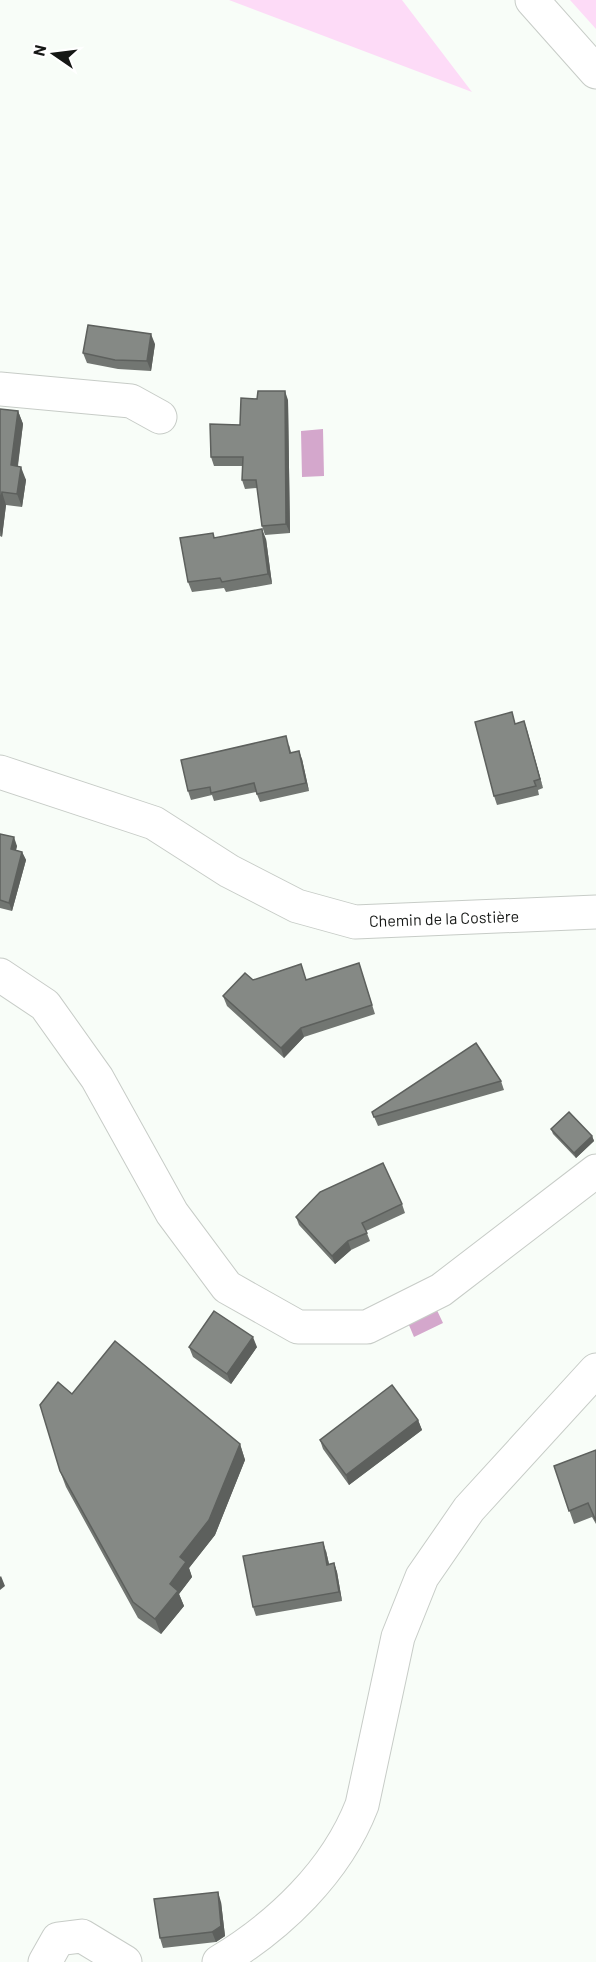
<svg xmlns="http://www.w3.org/2000/svg" width="596" height="1962" viewBox="0 0 596 1962" font-family="Barlow,sans-serif">
  <style>
    .green { fill: #fddbf7 }
    .water { fill: #d4a7cc }
    .lines { fill: none; stroke-linecap: round; stroke-linejoin: round }
    .street-casing { stroke: #c7ccc7; stroke-width: 35 }
    .highway-casing { stroke: #c7ccc7; stroke-width: 35 }
    .street { stroke: #fff; stroke-width: 33 }
    .highway { stroke: #fff; stroke-width: 33 }
    .wall { fill: #727672 }
    .shaded-wall { fill: #5d605d }
    .building { fill: #858985; stroke: #5d605d; stroke-width: 1.5 }
    .labels { text-anchor: middle; dominant-baseline: central; stroke-width: 5; stroke-linejoin: round; paint-order: stroke }
    .street-label { font-size: 16px; fill: #151715; stroke: #fff }
  </style>
  <rect width="100%" height="100%" fill="#f8fdf8"/>
  <path class="green" d="M229,0H402L472,92Z
    M570,0H596V29Z"/>
  <path class="water" d="M323,429L324,476L302,477L301,431Z
    M435,1306L443,1323L414,1337L406,1318Z"/>
  <g class="lines">
    <defs>
      <path id="street" d="M0,389L131,401L160,417
        M0,772L154,823L229,871L297,906L355,922L596,912
        M0,975L45,1005L97,1078L172,1213L227,1287L298,1327H367L441,1290L596,1171
        M45,1962L58,1939L82,1936L125,1962
        M219,1962C279,1926 336,1872 362,1805L398,1637L422,1577L469,1509L596,1370"/>
      <path id="highway" d="M532,0L596,72"/>
    </defs>
    <use href="#street" class="street-casing"/>
    <use href="#highway" class="highway-casing"/>
    <use href="#street" class="street"/>
    <use href="#highway" class="highway"/>
  </g>
  <path class="wall" d="M155,344L151,371L118,369L87,363L83,353Z
    M288,400L290,533L265,535L262,526L257,488L245,489L242,480V466H214L211,457L240,425Z
    M0,409L18,411L23,424L18,466L26,480L22,507L6,505L2,537L0,536Z
    M215,538L266,539L272,584L226,592L224,588L192,592L188,582Z
    M524,721L543,788L538,790L539,795L497,805L494,796L516,724Z
    M289,745L291,752L302,759L309,791L260,802L256,792L214,801L212,795L191,800L188,791Z
    M0,834L17,846L16,850L22,852L26,860L12,911L0,908Z
    M362,973L375,1014L304,1037L284,1058L227,1006L223,996L253,980H307Z
    M501,1081L504,1090L378,1126L372,1112Z
    M551,1129L592,1136L594,1141L576,1158L553,1134Z
    M402,1204L405,1213L366,1231L370,1241L351,1250L335,1264L299,1225L296,1217Z
    M189,1347H257L231,1384L193,1357Z
    M72,1394L240,1444L245,1460L215,1535L189,1568L192,1577L179,1594L184,1606L161,1634L138,1618L66,1487L60,1471Z
    M418,1420L422,1430L349,1485L323,1449L320,1440Z
    M596,1450V1524L592,1517L574,1524L554,1466Z
    M326,1551L329,1564L334,1563L337,1572L342,1601L256,1616L253,1607Z
    M221,1902L225,1936L216,1942L163,1948L160,1938Z"/>
  <path class="shaded-wall" d="M151,334L155,344L151,371L147,361Z
    M285,391L288,400L290,533L286,524Z
    M18,411L23,424L16,478L11,465Z
    M21,467L26,480L22,507L17,494Z
    M2,492L6,505L2,537L0,530V506Z
    M262,529L266,539L272,584L268,574Z
    M524,721L527,730L543,788L540,779Z
    M299,751L302,759L309,791L306,783Z
    M14,837L17,846L14,857L11,849Z
    M22,852L26,860L12,911L9,903Z
    M301,1028L304,1037L284,1058L281,1048Z
    M592,1136L594,1141L576,1158L574,1153Z
    M348,1241L351,1250L335,1264L332,1256Z
    M253,1337L257,1347L231,1384L227,1374Z
    M418,1420L422,1430L349,1485L346,1475Z
    M240,1444L245,1460L215,1535L189,1568L192,1577L179,1594L184,1606L161,1634L155,1619L180,1557Z
    M323,1542L326,1551L331,1573L327,1565Z
    M334,1563L337,1572L342,1601L339,1592Z
    M1,1576L5,1586L0,1590V1577Z
    M218,1892L221,1902L225,1936L216,1942L212,1932Z"/>
  <path class="building" d="M88,325L151,334L147,361L115,360L83,353Z
    M258,391H285L286,524L262,526L256,480H242L243,457H211L210,424L240,425L241,398L257,399Z
    M0,409L18,411L11,465L21,467L17,494L2,492L0,506Z
    M262,529L268,574L222,582L220,578L188,582L180,538L213,533L214,538Z
    M512,712L515,724L524,721L540,779L534,781L536,786L494,796L475,722Z
    M286,736L290,753L299,751L306,783L257,794L254,783L211,793L210,787L188,791L181,760Z
    M0,834L14,837L11,849L22,852L9,903L0,900Z
    M359,963L372,1005L301,1028L281,1048L223,996L245,973L253,980L301,964L306,980Z
    M476,1043L501,1081L374,1117L372,1112Z
    M569,1112L592,1136L574,1153L551,1129Z
    M383,1163L402,1204L362,1223L367,1233L348,1241L332,1256L296,1217L320,1192Z
    M214,1311L253,1337L227,1374L189,1347Z
    M115,1341L240,1444L209,1520L180,1557L186,1562L170,1584L178,1591L155,1619L133,1602L60,1471L40,1405L58,1382L72,1394Z
    M392,1385L418,1420L346,1475L320,1440Z
    M596,1450V1521L588,1503L569,1511L554,1466Z
    M323,1542L327,1565L334,1563L339,1592L253,1607L243,1556Z
    M218,1892L221,1926L212,1932L160,1938L154,1899Z"/>
  <g class="labels">
    <g class="street-label">
      <text transform="translate(444 918) rotate(-2)">Chemin de la Costière</text>
    </g>
  </g>
  <g transform="translate(54 54) rotate(284)" stroke="#ffffff" stroke-width="4.5" paint-order="stroke">
  <path d="M0-4.5L10 22L0 15L-10 22Z" fill="#151715"/>
  <text y="-9" font-size="16" font-weight="bold" text-anchor="middle" fill="#151715">N</text>
  </g>
</svg>
